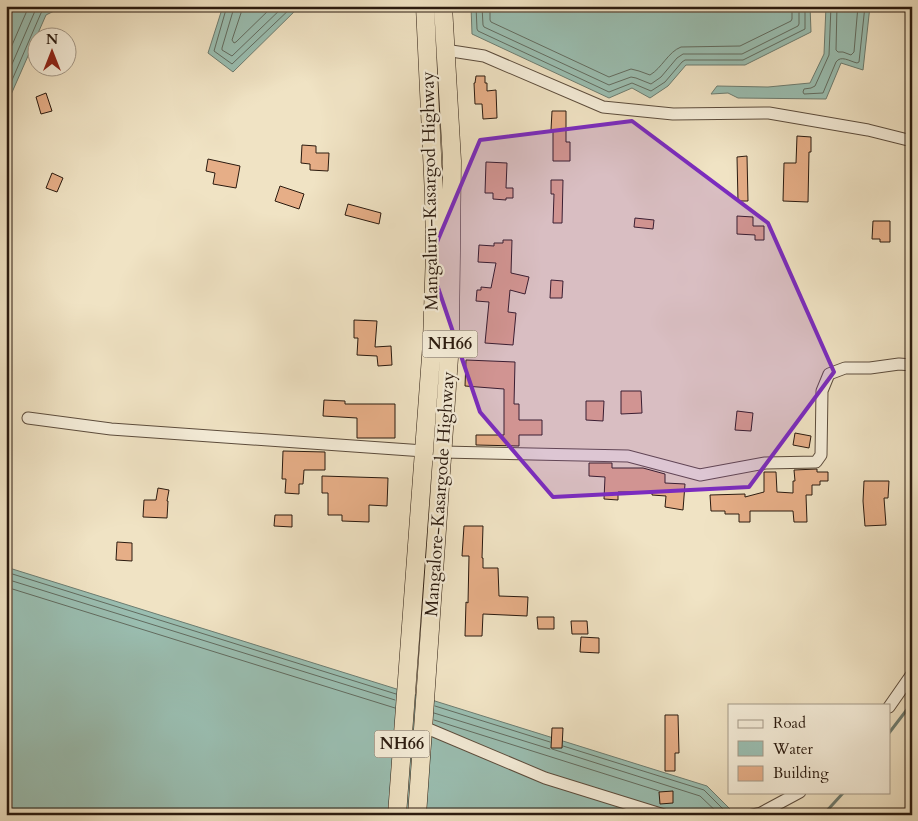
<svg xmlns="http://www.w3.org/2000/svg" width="918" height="821" viewBox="0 0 918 821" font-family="Cardo,serif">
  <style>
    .water { fill: #9abeb1; stroke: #6d7c70 }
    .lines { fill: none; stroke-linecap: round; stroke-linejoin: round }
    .shore { stroke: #626c60; stroke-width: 1 }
    .stream { stroke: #6d7c70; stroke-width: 3 }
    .building { fill: #e6ae87; stroke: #2a1a0f }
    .minor-casing { stroke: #5c4c3c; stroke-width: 13 }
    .highway-casing { stroke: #2a1a0f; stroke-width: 19 }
    .minor { stroke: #f5edd9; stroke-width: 11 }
    .highway { stroke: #f0e3c4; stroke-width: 18 }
    .marked { fill: #7b2cbf; fill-opacity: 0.2; stroke: #7b2cbf; stroke-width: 4; stroke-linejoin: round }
    .labels { text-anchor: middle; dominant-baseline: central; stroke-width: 4.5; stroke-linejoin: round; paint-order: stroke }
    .shield { fill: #f5edd9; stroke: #67594c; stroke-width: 1 }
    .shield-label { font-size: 16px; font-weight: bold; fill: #2a1a0f }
    .street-label { font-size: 18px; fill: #2a1a0f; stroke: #f5edd9 }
  </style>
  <rect width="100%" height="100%" fill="#f0e3c4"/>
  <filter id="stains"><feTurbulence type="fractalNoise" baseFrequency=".004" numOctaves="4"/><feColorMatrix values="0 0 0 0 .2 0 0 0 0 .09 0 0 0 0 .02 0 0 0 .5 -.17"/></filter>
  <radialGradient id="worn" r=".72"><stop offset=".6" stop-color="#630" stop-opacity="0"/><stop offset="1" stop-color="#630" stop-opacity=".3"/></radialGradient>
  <path class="water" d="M6,6H64L46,15L6,106Z
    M223,6H300L233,72L208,53Z
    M471,6H810L811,32L745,65H686L668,86L650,98L632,88L609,98L472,34Z
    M826,6H870L863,70L841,63L826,99L738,98L728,93L711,94L717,86L768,87L810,83L824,54Z
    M6,567L707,786L736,815H6Z"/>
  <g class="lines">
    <path class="shore" d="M227,6L214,51L232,64L293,6
      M234,6L233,11L222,48V50L232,56L284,6
      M241,6V13L232,40L234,43L236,42L273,6
      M476,6L477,29L478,31L609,92L632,83L651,91L665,82L682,62L685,60H743L805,29V6
      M482,6L483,25L484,27L609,85L631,77L636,78L651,84L661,77L677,58L683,54H742L798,26L799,24V6
      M490,6V20L491,22L609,77L631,69L639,71L650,75C662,68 668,52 681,47L740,46L791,21L792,19V6
      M831,6L829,55L815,86L811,88L804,89L803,92L804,94L823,93L836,62C841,55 849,61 857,63L859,62L865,6
      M837,6L836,50L838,52H843L851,55L854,52L858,6
      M6,59L29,6
      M6,78L35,11L39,6
      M6,94L41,13L43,11L52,6
      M6,572L396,694
      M6,579L395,700
      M6,587L395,708
      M435,706L550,742
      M434,713L550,749
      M434,720L659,791
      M563,746L704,790L729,815
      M552,749L700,796L720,815"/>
    <path class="stream" d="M889,733L912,703
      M823,815L844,792"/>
  </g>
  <path class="building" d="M476,76H485V83H487V91L496,90L497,118L483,119L482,104H475L474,83H475Z
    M46,93L52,111L41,114L36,97Z
    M552,111H566V142H570V161H553V130H551Z
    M797,136L811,137V152H809L808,202L783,201L784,163H796Z
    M302,145L316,146V153H329L328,171L310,170V164L301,163Z
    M747,156L748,201H738L737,157Z
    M208,159L240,166L236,188L213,184L215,173L206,171Z
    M486,162L507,163L506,188H513V198H506V200L493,199V193H485Z
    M52,173L63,178L57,192L46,188Z
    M551,180H563L562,223H553L554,194H551Z
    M280,186L304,194L299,209L275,201Z
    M348,204L381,213L379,224L345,215Z
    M737,216L753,217V226H764V240H755V235L737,234Z
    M635,218L654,220L653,229L634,227Z
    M873,221H890V242H880V239H872Z
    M503,240H512L511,273L529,277L525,294L510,290L508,312L516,313L513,345L485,343L489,302L476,301L477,290H481V287L491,288L496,263L478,262L479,245L494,246V243H503Z
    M551,280L563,281L562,298H550Z
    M354,320L377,321L375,347L391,346L392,365L378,366L377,356L357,355L358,338H354Z
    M466,360L515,362L514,404H519V420H542V435H519V446L476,445V435H504V389L465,386Z
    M621,391H641L642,413L621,414Z
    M324,400L345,401V404H395V438H357V418L323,416Z
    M586,401H604L603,421L586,420Z
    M737,411L753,413L751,431L735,430Z
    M795,433L811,436L809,448L793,445Z
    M283,451L325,452V470H304L303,484H299V494L285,493L286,479H282Z
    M589,463H612V468H643L665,474V483L685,484L683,510L665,507L666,496L652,495V492H618V500L604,499L605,477L589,476Z
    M817,469V472H828V481H820V485H812V495H806L807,522H794L793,511H750V522H739V514H725V511H711L710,495L745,494V497L764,492V472H776L777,492L793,493V481H795L794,470Z
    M322,476L388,478L387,506L369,505V522L342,521V515H328V493H322Z
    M864,481H889L888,498H884L886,525L865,526L863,501Z
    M158,488L169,490L167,501H168L167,518L143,517L144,500H156Z
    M275,515H292V527L274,526Z
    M464,526H483L482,558H483V568H498L499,596L528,597L527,616L483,614L482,636H465L466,602L468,603L469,556H462Z
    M117,542L132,543V561L116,560Z
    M537,617H554V629H538Z
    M571,621H587L588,634H572Z
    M581,637L599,638V653L580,652Z
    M665,715H678L679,753H675V771H665Z
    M552,728H563L562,748H551Z
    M673,791V803L660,804L659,792Z"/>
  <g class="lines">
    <defs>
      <path id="minor" d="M445,50L484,56L603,107L673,114L769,113L868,130L912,141
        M28,418L111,429L424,451
        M443,452L628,456L700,475L765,463L816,462L821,455L822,391L829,374L845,368H870L899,364L912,365
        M889,707L912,674
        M424,727L545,778L664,815
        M752,815L761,813L800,792"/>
      <path id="highway" d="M397,815L432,343L435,252L434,196L425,6
        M417,815L450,343L452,161L443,6"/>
    </defs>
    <use href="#minor" class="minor-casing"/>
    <use href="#highway" class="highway-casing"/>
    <use href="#minor" class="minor"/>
    <use href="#highway" class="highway"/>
  </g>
  <path class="marked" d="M632,121L768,223L834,372L749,487L553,497L480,412L429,261L480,140Z"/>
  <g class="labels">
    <g class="shield">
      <rect x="422.5" y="330.5" width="55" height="27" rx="4"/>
      <rect x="374.5" y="730.5" width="55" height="27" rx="4"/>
    </g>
    <g class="shield-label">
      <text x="450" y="344">NH66</text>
      <text x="402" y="744">NH66</text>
    </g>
    <g class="street-label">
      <text transform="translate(430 191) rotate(-91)">Mangaluru-Kasargod Highway</text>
      <text transform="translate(440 494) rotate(-86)">Mangalore-Kasargode Highway</text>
    </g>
  </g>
  <rect width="918" height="821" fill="none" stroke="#f0e3c4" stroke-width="25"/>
  <rect x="8" y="8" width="903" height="806" fill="none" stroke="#2a1a0f" stroke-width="2.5"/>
  <rect x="12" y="12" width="893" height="796" fill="none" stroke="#2a1a0f"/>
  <rect x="728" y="704" width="162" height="90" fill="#f5edd9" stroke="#a49988"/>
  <rect x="738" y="720" width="25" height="8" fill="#f5edd9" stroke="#a49988"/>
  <text x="773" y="728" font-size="15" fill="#2a1a0f">Road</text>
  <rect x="738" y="741" width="25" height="15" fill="#9abeb1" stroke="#a49988"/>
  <text x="773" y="754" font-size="15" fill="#2a1a0f">Water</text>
  <rect x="738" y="766" width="25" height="15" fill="#e6ae87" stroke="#a49988"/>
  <text x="773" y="778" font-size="15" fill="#2a1a0f">Building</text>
  <g transform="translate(52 52)"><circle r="24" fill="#f5edd9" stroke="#a49988"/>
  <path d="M0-4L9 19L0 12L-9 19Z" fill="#8f2418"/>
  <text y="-8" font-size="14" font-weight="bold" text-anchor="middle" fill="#2a1a0f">N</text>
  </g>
  <rect width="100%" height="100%" filter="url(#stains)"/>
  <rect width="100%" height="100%" fill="url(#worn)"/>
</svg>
